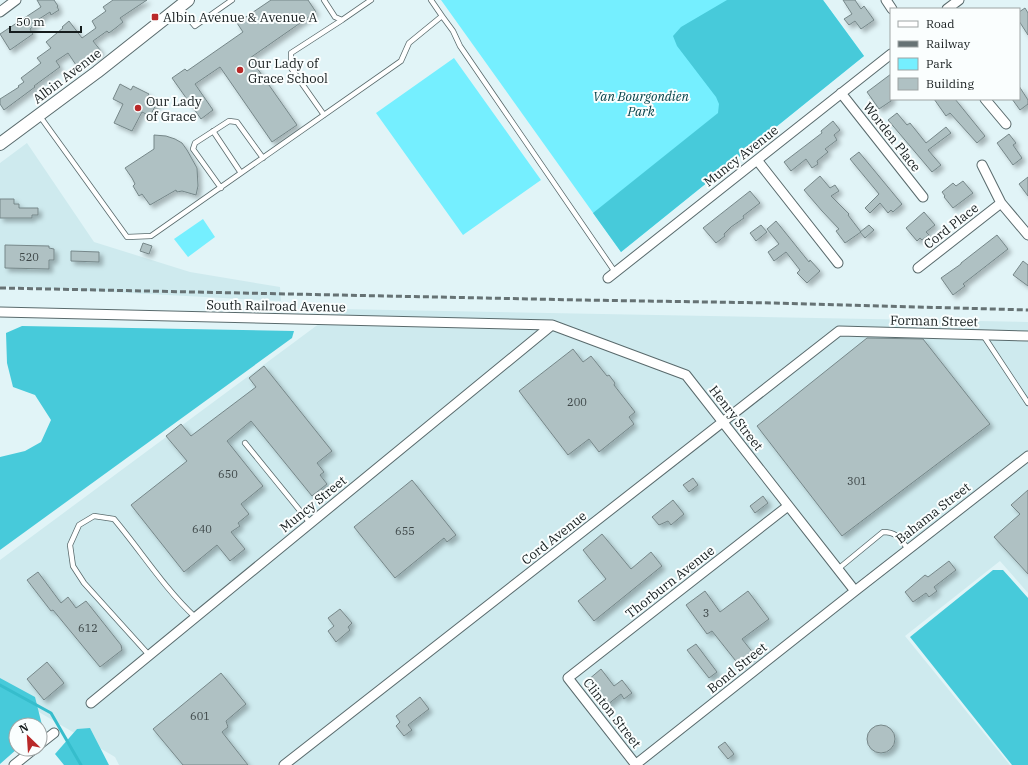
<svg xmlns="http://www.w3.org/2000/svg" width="1028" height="765" viewBox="0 0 1028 765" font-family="'IBM Plex Serif',serif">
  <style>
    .built { fill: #ceeaee }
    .green { fill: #75efff }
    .forest { fill: #47cada }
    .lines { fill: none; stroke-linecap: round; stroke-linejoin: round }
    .stream { stroke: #36bdcc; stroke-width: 3 }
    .building { fill: #afc1c3; stroke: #768789; filter: url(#shadow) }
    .lane-casing { stroke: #596a6c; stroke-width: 6 }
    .street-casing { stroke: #596a6c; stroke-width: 11 }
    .secondary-casing { stroke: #596a6c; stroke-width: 14 }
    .lane { stroke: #fff; stroke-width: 4.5 }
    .street { stroke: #fff; stroke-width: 9 }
    .secondary { stroke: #fff; stroke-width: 12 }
    .rail { stroke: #667274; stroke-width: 3; stroke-dasharray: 6 3; stroke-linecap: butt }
    .poi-dot { fill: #b92929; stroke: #fafefe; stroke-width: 1.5 }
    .labels { text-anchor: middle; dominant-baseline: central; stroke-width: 4; stroke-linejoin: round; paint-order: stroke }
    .number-label { font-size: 11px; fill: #3c4546 }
    .poi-label { font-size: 13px; fill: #151c1d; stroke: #fafefe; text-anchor: start }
    .street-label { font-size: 13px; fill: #151c1d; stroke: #fafefe }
    .park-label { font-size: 13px; font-style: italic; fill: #034148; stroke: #fafefe }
  </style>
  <defs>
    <filter id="shadow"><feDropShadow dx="3.5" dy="3.5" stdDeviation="2" flood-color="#0004"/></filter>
  </defs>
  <rect width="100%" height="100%" fill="#e1f4f7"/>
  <path class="built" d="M27,143L94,242L190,272L280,287L281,301L0,286V163Z
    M339,309L1028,322V593L1000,561L905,636L1010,765H119L115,757L0,689V560Z"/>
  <path class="green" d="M441,0H823L864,56L621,252Z
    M454,58L541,180L463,235L376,113Z
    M203,219L215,237L188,257L174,239Z"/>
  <path class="forest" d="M727,0H823L864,56L621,252L593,213L718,113L719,104L716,97L677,46L673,36L681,27Z
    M22,326L294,331L292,338L0,550V457L25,451L41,442L51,420L35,395L13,387L7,363L6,333Z
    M993,570H1003L1028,598V765H1012L910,637Z
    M0,678L35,697L42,725L40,727V725H16V749H17L0,764Z
    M90,728L109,765H64L55,754L77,729Z"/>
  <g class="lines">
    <path class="stream" d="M0,685L51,713L81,765"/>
  </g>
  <path class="building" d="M37,0H54L58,6L57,7L59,10L51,15L50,12L36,21L38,23L30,29L33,34L10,50L0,34L41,7Z
    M113,0H147L120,18L123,22L117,27L109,33L107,31L93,41L101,51L94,56L92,55L76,65L68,53L56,61L60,67L34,86L35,87L4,110L0,104V99L19,87L18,86L24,82L21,78L41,63L37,58L51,48L46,42L63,28L62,27L69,21L82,38L96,28L92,21L106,11L103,7Z
    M271,0H308L316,12L250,58L297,125L272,142L220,67L195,84L213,110L201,119L172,78L185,69L187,71L243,32L237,23Z
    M843,0H855L861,9L864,6L874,20L861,29L855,21L849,25L844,19L852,14Z
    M1025,8L1028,13V35L1019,21V12Z
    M891,74V101L879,109L867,92Z
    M120,84L131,90L133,86L149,94L147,97L158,101L150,116L142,112L132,131L114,123L123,104L113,99Z
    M1019,86L1028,100V104L1020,110L1012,99H1019Z
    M934,99H955L985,136L977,143L950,113L946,116Z
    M897,113L907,125L910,123L926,143L946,127L951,133L928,150L941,165L932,172L888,120Z
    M833,121L840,130L834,135L837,140L825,149L828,152L817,161L818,164L812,168L806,159L791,171L784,162L822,133L821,131Z
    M1009,134L1016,143L1013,145L1022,158L1013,165L997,143Z
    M154,135L166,136L175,139L182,143L187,150L197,168L198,186L196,195L182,191L177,192L176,190L150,205L142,194L139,196L133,186L135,184L132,178L125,168L154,149Z
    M859,152L902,204L893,212L891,210L888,213L880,203L870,213L865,208L879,194L850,159Z
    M820,176L830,188L835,185L839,191L831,196L849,214L848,215L861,232L845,243L836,231L839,229L822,211L804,190Z
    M1028,177V196L1019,184Z
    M963,181L973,193L953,208L944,197L945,196L942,192L953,183L956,186Z
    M750,191L760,203L743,216L744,218L731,227L724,234L725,236L716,243L703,228Z
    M0,199H14V204H19V208H38V215H32V218H0Z
    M924,212L935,225L926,232L929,235L922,240L920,238L917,241L906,228Z
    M776,221L809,262L810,260L820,271L807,283L797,273L800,270L786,252L774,261L768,252L779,244L767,229Z
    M761,225L767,232L756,241L750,233Z
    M869,225L874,230L865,238L860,232Z
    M997,235L1008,249L963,284L965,286L953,295L941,278L961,264V263Z
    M143,243L152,246L149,254L140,251Z
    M5,245L49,246V248L54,249V260H49V269L5,268Z
    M71,251L99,252V262L71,261Z
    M1023,261L1028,265V286L1013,275Z
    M867,338L923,339L990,424L842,536L757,426Z
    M573,349L583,362L591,356L607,376L609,375L615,383L614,385L635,412L629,417L634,424L599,452L589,439L568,455L519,391Z
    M264,366L332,451L317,463L324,472L320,475L327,484L312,496L251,421L227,441L263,486L241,504L249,514L238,523L240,526L231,532L245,549L230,561L217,545L184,572L131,505L187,461L166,436L181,424L191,436L256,387L249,378Z
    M693,478L698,485L689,492L683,485Z
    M412,480L456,535L447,542L444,538L395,578L354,527Z
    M1028,490V574L994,537L1020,514L1011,505Z
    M763,496L768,503L755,513L750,506Z
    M673,500L684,514L671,525L668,521L659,525L652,517Z
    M602,534L631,569L651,552L662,566L594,621L578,601L606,579L583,550Z
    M949,561L956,570L934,587L937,591L929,597L926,593L913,602L905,592L925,575L928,577Z
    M38,572L61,603L68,597L76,608L86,601L121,645L122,650L100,667L53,610L51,611L27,580Z
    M705,591L720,612L748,591L769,619L742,639L754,654L739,665L712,631L707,634L686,605Z
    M340,609L352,623L348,627L350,630L336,642L328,631L334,626L328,618Z
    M696,644L717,672L709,678L687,650Z
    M47,662L64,683L44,700L27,679Z
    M601,669L614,686L622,680L632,693L624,699L621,694L607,705L588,680Z
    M221,673L246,704L226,721L228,727L222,732L248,765H183L153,729Z
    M420,697L429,709L408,725L412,730L404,736L396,726L400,722L396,716Z
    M867 739a14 14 0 1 1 28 0a14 14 0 1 1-28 0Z
    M725,742L734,754L728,759L718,747Z"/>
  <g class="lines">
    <defs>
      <path id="lane" d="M324,0L335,17L342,20L371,0
        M179,7L195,26L232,0
        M442,16L453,31L460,46L615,272
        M39,115L127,237L151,236L401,61L409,43L442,16L431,0
        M324,115L291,68V53L342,20
        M213,131L241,173
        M221,188L193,149L195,143L229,121L237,122L263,158
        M983,335L1028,403
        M245,443L310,523
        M838,569L883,532C897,532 900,539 908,549
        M149,655L84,583L73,566L70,545L79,525L94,516L114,519C141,551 164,588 195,617"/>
      <path id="street" d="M886,0L892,9
        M947,9L959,0
        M0,12L16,0
        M841,93L923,197
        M985,99L1006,124
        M757,160L838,263
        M982,165L1001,203L1028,235
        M918,268L1001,203
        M608,278L891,54
        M0,312L552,325L686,375L855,591
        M91,703L552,325
        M40,744L54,733
        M14,765L34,749
        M284,765L839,331L1028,336
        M635,765L855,591L1028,456
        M636,765L568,678L788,506"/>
      <path id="secondary" d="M0,144L97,72L188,0"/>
    </defs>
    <use href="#lane" class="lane-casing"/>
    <use href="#street" class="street-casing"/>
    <use href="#secondary" class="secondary-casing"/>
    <use href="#lane" class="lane"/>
    <use href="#street" class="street"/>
    <use href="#secondary" class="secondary"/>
    <path class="rail" d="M0,288L580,300L774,303L1028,310"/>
  </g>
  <g class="poi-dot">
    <rect x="151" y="13" width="8" height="8" rx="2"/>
    <circle cx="240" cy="70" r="4"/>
    <circle cx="138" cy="108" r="4"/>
  </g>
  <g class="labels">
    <g class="number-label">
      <text x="29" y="257">520</text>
      <text x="577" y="402">200</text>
      <text x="228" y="474">650</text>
      <text x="857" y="481">301</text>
      <text x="202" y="529">640</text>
      <text x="405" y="531">655</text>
      <text x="706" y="613">3</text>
      <text x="88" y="628">612</text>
      <text x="200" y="716">601</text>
    </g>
    <g class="poi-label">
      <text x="163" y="17">Albin Avenue &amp; Avenue A</text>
      <text x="248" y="63">Our Lady of<tspan x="248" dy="15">Grace School</tspan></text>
      <text x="146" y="101">Our Lady<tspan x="146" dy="15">of Grace</tspan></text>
    </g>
    <g class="street-label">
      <text transform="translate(67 76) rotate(-37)">Albin Avenue</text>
      <text transform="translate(892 137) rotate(52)">Worden Place</text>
      <text transform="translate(741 156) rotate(-38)">Muncy Avenue</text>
      <text transform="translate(951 226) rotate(-38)">Cord Place</text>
      <text transform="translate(276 306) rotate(1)">South Railroad Avenue</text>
      <text transform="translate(934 321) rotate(1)">Forman Street</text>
      <text transform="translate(736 418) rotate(52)">Henry Street</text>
      <text transform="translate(313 504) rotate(-39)">Muncy Street</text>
      <text transform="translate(933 513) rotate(-38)">Bahama Street</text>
      <text transform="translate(554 538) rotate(-38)">Cord Avenue</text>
      <text transform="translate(670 582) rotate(-38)">Thorburn Avenue</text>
      <text transform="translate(737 668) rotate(-39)">Bond Street</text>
      <text transform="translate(612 713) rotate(52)">Clinton Street</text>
    </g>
    <g class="park-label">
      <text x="641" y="96">Van Bourgondien<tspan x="641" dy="15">Park</tspan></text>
    </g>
  </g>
  <rect x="890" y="8" width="130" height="92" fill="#fafefe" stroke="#9ea4a4"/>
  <rect x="898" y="21" width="20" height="6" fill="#ffffff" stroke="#9ea4a4"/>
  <text x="926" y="28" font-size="12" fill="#151c1d">Road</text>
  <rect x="898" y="41" width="20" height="6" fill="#667274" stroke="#9ea4a4"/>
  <text x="926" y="48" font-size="12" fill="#151c1d">Railway</text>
  <rect x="898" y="58" width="20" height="12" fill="#75efff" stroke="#9ea4a4"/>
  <text x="926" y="68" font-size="12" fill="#151c1d">Park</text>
  <rect x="898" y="78" width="20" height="12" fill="#afc1c3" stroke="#9ea4a4"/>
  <text x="926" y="88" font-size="12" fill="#151c1d">Building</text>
  <g transform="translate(28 737) rotate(335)"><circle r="19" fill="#fafefe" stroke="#9ea4a4"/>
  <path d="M0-3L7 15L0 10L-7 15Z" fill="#b92929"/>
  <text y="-6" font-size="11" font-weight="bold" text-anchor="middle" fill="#151c1d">N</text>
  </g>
  <path d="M10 26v6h71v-6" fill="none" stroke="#151c1d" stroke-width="2"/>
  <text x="16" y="26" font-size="12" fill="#151c1d" stroke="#fafefe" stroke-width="3" paint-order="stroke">50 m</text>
</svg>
